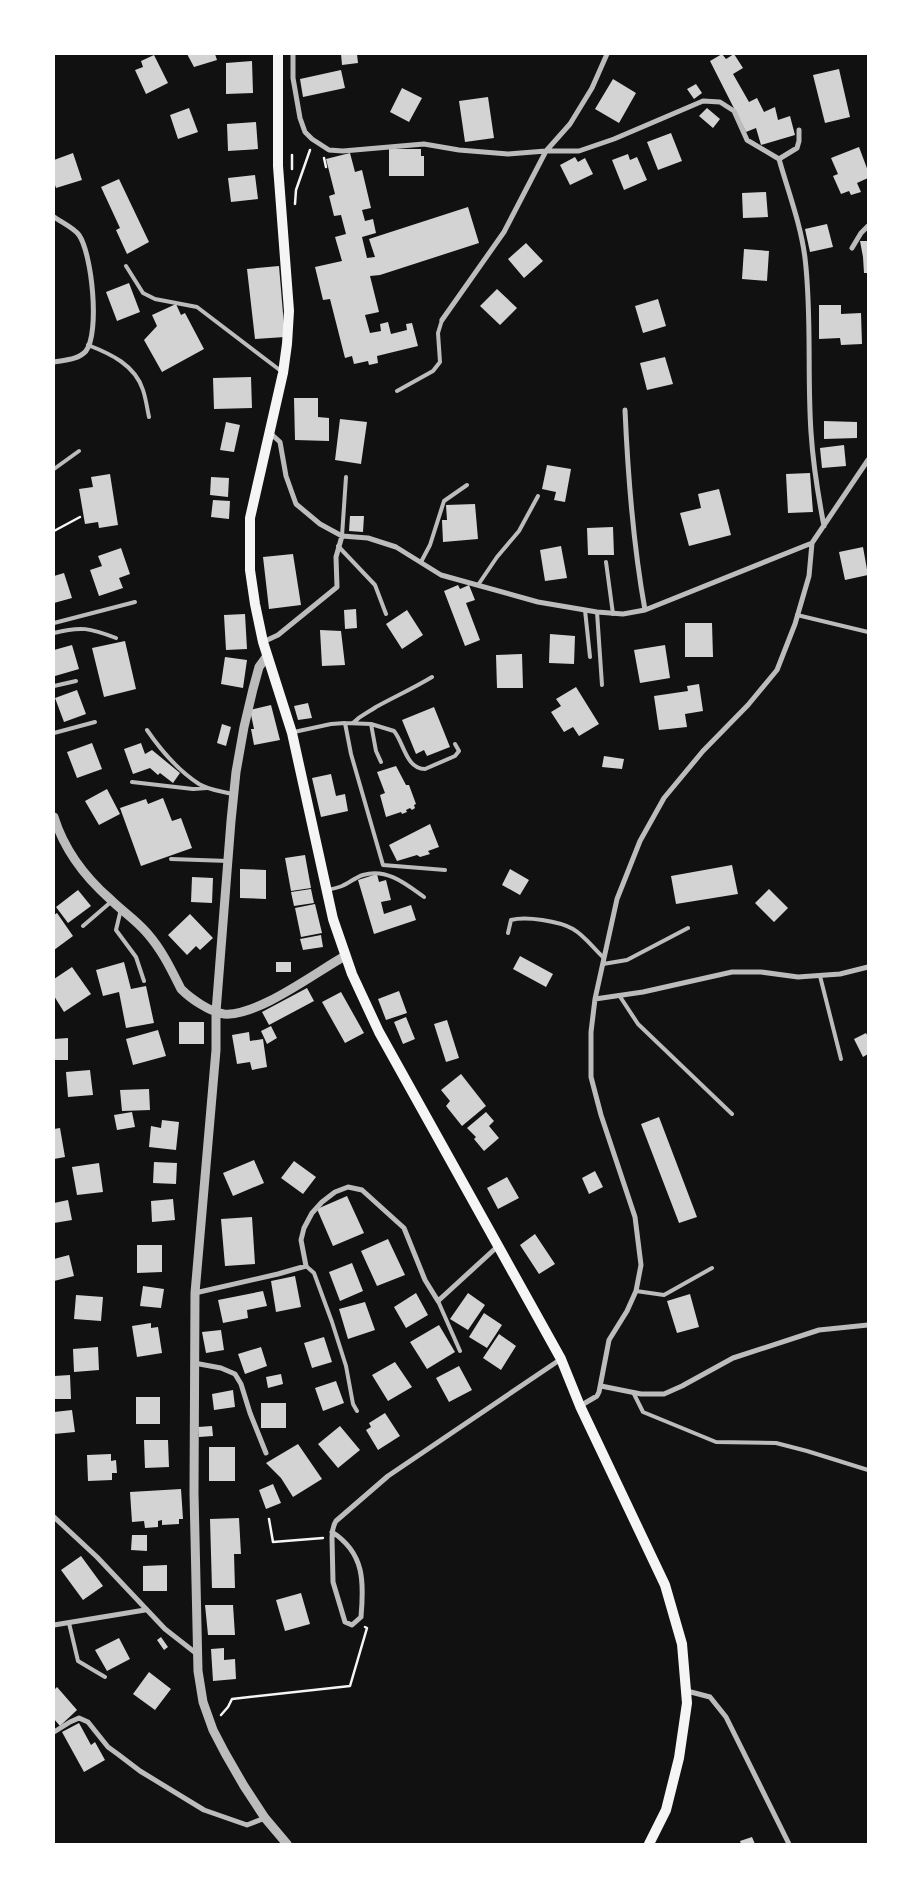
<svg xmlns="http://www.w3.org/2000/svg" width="922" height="1898" viewBox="0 0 922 1898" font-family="'Times New Roman',serif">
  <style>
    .building { fill: #d3d3d3 }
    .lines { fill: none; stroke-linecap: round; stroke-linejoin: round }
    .path { stroke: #f5f5f5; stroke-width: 2.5 }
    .service { stroke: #bcbcbc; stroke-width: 4 }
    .minor { stroke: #bcbcbc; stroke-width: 5 }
    .tertiary { stroke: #bcbcbc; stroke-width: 9 }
    .secondary { stroke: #f5f5f5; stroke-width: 10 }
  </style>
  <rect width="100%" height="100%" fill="#111"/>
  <path class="building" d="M187,54H215L217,60L194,67Z
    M341,54H357L358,63L342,65Z
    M722,54L726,59L734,54L743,68L733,74L749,102L757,98L764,112L775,107L778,120L790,116L795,135L761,145L756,128L746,132L710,61Z
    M154,55L168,83L146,94L135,70L143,67L141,61Z
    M252,61L253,93L226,94V63Z
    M839,69L850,117L825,123L813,75Z
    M341,70L345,88L303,97L300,79Z
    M613,79L636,93L619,123L595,109Z
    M696,84L702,93L694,99L687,89Z
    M402,88L422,98L409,122L390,112Z
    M488,97L494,138L465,142L459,101Z
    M189,108L198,132L178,139L170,115Z
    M707,108L720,119L713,128L699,116Z
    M256,122L258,149L228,151L227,124Z
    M671,133L682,161L658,170L647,142Z
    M859,147L868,171V178L857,183L861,192L851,195L849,191L841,194L833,176L838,174L831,158Z
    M389,149H421V156H424V176H389Z
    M73,153L82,180L56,188L54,182V160Z
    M350,153L355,172L362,170L371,208L362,210L365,221L373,219L376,233L362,237L367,258L375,257L369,239L468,207L479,243L380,275L370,276L379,312L365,315L370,333L381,331L380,324L388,322L391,334L407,330L406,324L412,323L418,346L377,356L378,363L369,365L368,361L354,364L352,356L345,358L330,299L323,300L315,267L342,261L335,237L346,234L341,215L334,216L329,196L335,194L326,159Z
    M628,154L630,160L637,157L647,180L624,190L612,160Z
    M575,157L578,162L585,158L593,174L570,185L560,165Z
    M255,175L258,199L231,202L228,178Z
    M119,179L149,242L127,254L116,230L120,228L101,187Z
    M766,192L768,217L743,218L742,193Z
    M827,224L833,247L810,252L805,229Z
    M860,241H868V273H864L863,257Z
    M526,243L543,261L524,278L508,259Z
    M744,249L769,251L767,281L742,279Z
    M279,266L285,337L255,339L247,269Z
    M129,283L140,312L117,321L106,292Z
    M497,289L517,308L500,325L480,306Z
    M658,299L666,326L643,333L635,306Z
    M176,304L181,315L185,313L204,349L162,372L144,340L157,326L152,315Z
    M819,305H841V314L861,313L862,344L841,345L840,338L819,339Z
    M665,357L673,384L647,390L640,363Z
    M251,377L252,408L214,409L213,378Z
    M294,398H318V417L329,418V441L295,440Z
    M340,419L367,422L361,464L335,460Z
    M824,421L857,422V438L824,439Z
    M226,422L240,425L234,452L220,450Z
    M844,445L846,466L822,468L820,448Z
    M547,465L571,469L565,502L554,500L556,492L542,489Z
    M810,473L813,512L788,513L786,474Z
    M110,474L118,525L99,528L98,522L85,524L79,489L93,487L91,477Z
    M211,477L229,478L228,497L210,495Z
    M719,489L731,535L689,546L680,513L701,508L698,494Z
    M213,500L230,501L229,519L211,517Z
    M475,504L478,539L443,542L442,520H447L446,505Z
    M350,516H364L363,532L349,531Z
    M613,527L614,555H588L587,528Z
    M561,546L567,578L545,581L540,550Z
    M863,547L868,575L845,580L839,552Z
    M121,548L130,574L119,578L123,588L99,596L90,570L102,566L98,556Z
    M293,554L301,605L269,609L263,557Z
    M64,573L72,598L54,603V576Z
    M458,585L460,589L469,585L475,600L466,603L480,640L465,646L444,591Z
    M356,609L357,628L345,629L344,610Z
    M407,610L423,635L402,649L386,624Z
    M245,614L247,649L226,650L224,615Z
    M685,623H712L713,657H685Z
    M320,630L341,631L345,665L322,666Z
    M550,634L575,636L574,664L549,663Z
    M125,641L136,689L104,697L92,648Z
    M72,645L79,669L55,676L54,650Z
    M665,645L670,678L640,683L634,650Z
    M522,654L523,688H497L496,655Z
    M225,657L247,660L243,688L221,684Z
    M699,684L703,711L685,714L687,727L659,730L654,696L688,691L687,686Z
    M576,687L599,724L579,736L573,727L564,732L551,712L561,706L556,699Z
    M77,690L86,714L64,722L55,698Z
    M308,703L312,718L298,720L294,706Z
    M271,705L280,740L254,745L251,729H254L250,710Z
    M434,707L450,747L427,756L424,750L416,754L402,720Z
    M222,724L231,727L226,746L217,743Z
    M92,743L102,769L77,778L67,752Z
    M141,743L145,754L152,750L180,773L173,783L160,773L158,775L150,768L133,774L124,749Z
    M604,756L624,759L622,769L602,767Z
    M396,766L406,785H409L416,804L414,805L415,808L412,810L410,808L406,810L407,812L402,814L401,812L386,817L380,795L385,793L377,772Z
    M331,774L336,796L345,794L348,811L321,817L312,778Z
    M107,789L120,814L99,825L85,801Z
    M163,798L172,821L181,818L192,848L141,866L120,808L146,799L148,804Z
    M430,824L439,847L428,851L430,854L420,857L417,855L397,861L389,845Z
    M305,855L311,888L291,891L285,858Z
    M732,865L738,894L676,904L671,876Z
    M240,869L266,870V899L240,898Z
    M510,869L529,880L520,895L502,885Z
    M377,874L379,882L386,880L391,900L381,902L384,914L411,905L416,920L374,934L358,880Z
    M192,877L213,878L212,903L191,902Z
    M311,889L314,903L294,906L291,892Z
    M769,889L788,908L774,922L755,903Z
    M78,890L91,906L68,923L56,907Z
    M315,904L322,933L301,937L295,908Z
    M57,913L73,936L54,950V915Z
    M190,914L213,938L200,950L196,946L187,955L168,935Z
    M321,935L323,947L303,950L300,939Z
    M520,956L553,974L546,987L513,969Z
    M124,962L131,989L146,986L154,1023L126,1028L119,992L103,996L96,970Z
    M276,962H291V972H276Z
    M72,967L91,994L64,1012L54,996V979Z
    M307,988L314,1001L269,1025L262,1012Z
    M399,991L407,1013L386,1020L378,999Z
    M341,992L364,1033L345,1043L322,1002Z
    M406,1017L415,1039L403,1044L394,1022Z
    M447,1020L459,1058L446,1062L434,1024Z
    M179,1022H204V1044H179Z
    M271,1026L277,1038L267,1044L261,1031Z
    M158,1030L166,1056L133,1065L126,1039Z
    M249,1032L250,1041L263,1039L267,1067L252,1070L250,1062L237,1064L232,1035Z
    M866,1033L868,1037V1054L863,1057L854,1039Z
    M68,1038V1060H54V1039Z
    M90,1070L93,1095L68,1097L66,1072Z
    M461,1074L486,1106L462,1126L446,1106L450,1101L441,1090Z
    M149,1089L150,1110L122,1111L120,1090Z
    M132,1112L135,1127L117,1130L114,1115Z
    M486,1112L494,1121L489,1126L499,1138L484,1151L474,1139L476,1137L467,1128Z
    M659,1117L697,1217L679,1223L641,1124Z
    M162,1120L179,1122L176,1150L149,1147L151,1126L161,1128Z
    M60,1128L65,1157L54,1159V1129Z
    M254,1160L264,1183L233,1196L223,1173Z
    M294,1161L316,1177L303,1194L281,1178Z
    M154,1162L177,1163L176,1184L153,1183Z
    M99,1163L103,1192L77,1195L72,1167Z
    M595,1171L603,1187L589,1194L582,1178Z
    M507,1177L519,1198L498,1209L487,1188Z
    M347,1196L364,1233L333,1246L317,1209Z
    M173,1199L175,1220L152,1222L151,1201Z
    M68,1200L72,1220L54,1223V1203Z
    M252,1217L255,1264L225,1266L221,1219Z
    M535,1234L555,1264L539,1274L520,1245Z
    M388,1239L405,1275L377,1286L361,1251Z
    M137,1245H162V1272L137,1273Z
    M69,1255L74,1276L54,1281V1259Z
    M352,1263L363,1291L340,1301L329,1272Z
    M295,1276L301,1307L276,1312L271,1281Z
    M143,1286L164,1289L161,1308L140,1306Z
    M263,1291L267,1306L247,1310L248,1318L223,1323L218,1300Z
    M416,1293L428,1315L406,1328L394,1307Z
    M468,1293L485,1305L468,1330L450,1319Z
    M690,1294L699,1327L677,1333L667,1301Z
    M76,1295L103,1297L101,1321L74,1319Z
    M365,1302L375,1330L348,1339L339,1309Z
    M484,1313L502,1325L487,1348L469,1337Z
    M151,1323V1328L158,1327L162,1353L137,1357L132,1326Z
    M439,1325L455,1352L427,1369L410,1342Z
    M221,1330L224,1350L206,1353L202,1332Z
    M499,1334L516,1346L501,1370L483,1358Z
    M324,1337L332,1362L312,1368L304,1343Z
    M98,1347L99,1370L74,1372L73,1349Z
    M261,1347L267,1366L245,1374L238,1354Z
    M395,1362L412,1387L388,1401L372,1375Z
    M459,1366L472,1390L449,1402L436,1378Z
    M281,1374L283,1384L268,1388L266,1377Z
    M70,1375L71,1399H54V1376Z
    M336,1381L344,1403L323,1411L315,1388Z
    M233,1390L235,1407L214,1410L212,1394Z
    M136,1397H160V1424H136Z
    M261,1403H286V1428H261Z
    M72,1410L75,1432L54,1434V1412Z
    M385,1413L400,1436L378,1450L366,1430L371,1427L369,1423Z
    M212,1426L213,1436L199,1437L198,1427Z
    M340,1426L360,1450L338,1468L318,1444Z
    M144,1440H168L169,1467L145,1468Z
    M298,1444L322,1479L293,1497L281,1478L266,1463Z
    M209,1447H235V1481H209Z
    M111,1454V1461L116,1460L117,1473H112V1480L88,1481L87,1455Z
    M273,1484L281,1503L266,1509L259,1490Z
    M181,1489L183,1519H179V1524L162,1525V1520L158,1521V1527L145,1528L144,1521L132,1522L130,1492Z
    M239,1518L241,1554H234L235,1588H212L210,1519Z
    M132,1535H147V1551L131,1550Z
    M81,1556L103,1586L83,1600L61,1570Z
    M167,1565V1591H143V1566Z
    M301,1593L310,1624L285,1631L276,1600Z
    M205,1605H233L235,1635H208Z
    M161,1637L168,1647L164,1650L157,1640Z
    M119,1638L130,1659L107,1671L95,1650Z
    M224,1648V1660L235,1659L236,1679L213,1681L211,1649Z
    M149,1672L171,1689L155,1710L133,1694Z
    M57,1687L77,1710L60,1726L54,1719V1690Z
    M79,1723L91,1745L95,1742L105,1760L84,1772L62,1732Z
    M752,1837L755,1844H741L740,1841Z"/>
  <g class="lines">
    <path class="path" d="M292,155V169
      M324,158L326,167
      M295,204L296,190L310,150
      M54,531L80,517
      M269,1519L273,1542L323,1538
      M221,1715L228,1707L232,1699L350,1686L367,1628L365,1627"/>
    <path class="service" d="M126,266L143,293L155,299L197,307L281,371
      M88,345C111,354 135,365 143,390C146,399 147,408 149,417
      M397,391L433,371L440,362L438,333L442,320
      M54,469L79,451
      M342,536L346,477
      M338,546L375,585L386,614
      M421,562L430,545L444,501L467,485
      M606,562L613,614
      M478,585L497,557L519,531L538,496
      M585,610L590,657
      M597,612L602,685
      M797,615L868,632
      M54,623L135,602
      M54,633C81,626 90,628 116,638
      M54,686L76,681
      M345,723L371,724L394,731C404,743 406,769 425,769L455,756L459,751L455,744
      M353,723C363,713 366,714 376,707C394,697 414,688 432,677
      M371,724L376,751L381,762
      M147,730C160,749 179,771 199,784C209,790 221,791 232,794
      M294,732L331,724L345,723L351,754L383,865L445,870
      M54,733L95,722
      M132,782L193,789L207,788
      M171,859L228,861
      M327,890C332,889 337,888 342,886C349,883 356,877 363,875C387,868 406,884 424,897
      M121,909L116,930L136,957L144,981
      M83,926L112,901
      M508,933L511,920C526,916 559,921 573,929C585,936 594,949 604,958
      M603,964L627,960L688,928
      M820,976L841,1059
      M619,995L638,1024L732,1114
      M306,1266L314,1273L332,1322L346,1366L353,1404L357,1411
      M636,1291L664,1295L712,1268
      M438,1301L460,1351
      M633,1392L643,1412L716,1442L776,1443L807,1451L868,1470
      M69,1623L78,1661L105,1677"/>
    <path class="minor" d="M293,54V78L300,118L305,132L312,139L329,150L343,151L424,144L459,150L508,154L546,151L570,124L592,88L607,54
      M779,159L797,148L799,141V130
      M54,217C61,222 74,228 79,235C92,254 100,332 86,351C78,360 64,360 54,362
      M852,248L861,233L868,226
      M442,320L504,232L546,151H579L614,139L703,101L720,102L734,111L747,140L779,159C788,191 801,225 805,258C812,316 807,374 811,432C813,464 818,495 824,526
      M625,410C628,478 633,544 645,610
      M269,432L280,442L286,476L296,504L320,524L342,536L368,538L396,547L441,575L538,602L597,612L623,614L645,610L812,543
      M263,642L278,635L337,587L336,557L342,536
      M595,999L643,992L732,972H761L798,977L840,974L868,967
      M195,1293L278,1274L306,1266L301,1240L304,1228L312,1213L322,1202L335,1192L348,1187L362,1190L404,1228L425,1280L438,1301L498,1246
      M194,1363L221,1368L235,1374L241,1384L250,1413L266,1453
      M601,1386L641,1394H664L682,1386L733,1358L819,1330L868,1325
      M580,1406L597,1396L599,1392L609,1340L627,1311L636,1291L641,1265L635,1217L601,1115L591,1077V1032L595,999L617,899L640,841L664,798L703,751L748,705L777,670L795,624L809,576L812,543L868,460
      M54,1517L97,1557L165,1629L197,1654
      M332,1532C365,1553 364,1583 361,1617L352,1625L345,1622L333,1582L332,1538C332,1532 333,1526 336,1521L388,1476L561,1359
      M54,1625L145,1610
      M687,1691L710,1697L726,1717L789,1844
      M54,1732L70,1722L79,1718L88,1722L108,1747L119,1755L140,1771L204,1810L247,1825L265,1818"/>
    <path class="tertiary" d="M267,656L259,667L253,689L244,727L236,772L231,821L216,1012V1050L195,1293L194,1493L198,1671L203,1702L213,1730L225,1753L244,1786L265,1818L287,1844
      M54,817C64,849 85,877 110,899C122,911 136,920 147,933C162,950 171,969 181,989C191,999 210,1012 224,1014C257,1017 316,972 345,956"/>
    <path class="secondary" d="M278,54V166L289,311L287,344L283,373L250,518V570L255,604L263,642L292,733L333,919L352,974L379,1032L561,1359L580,1406L665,1585L682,1644L687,1703L679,1758L666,1810L649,1844"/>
  </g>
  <rect width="922" height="1898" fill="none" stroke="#ffffff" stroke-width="110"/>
</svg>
